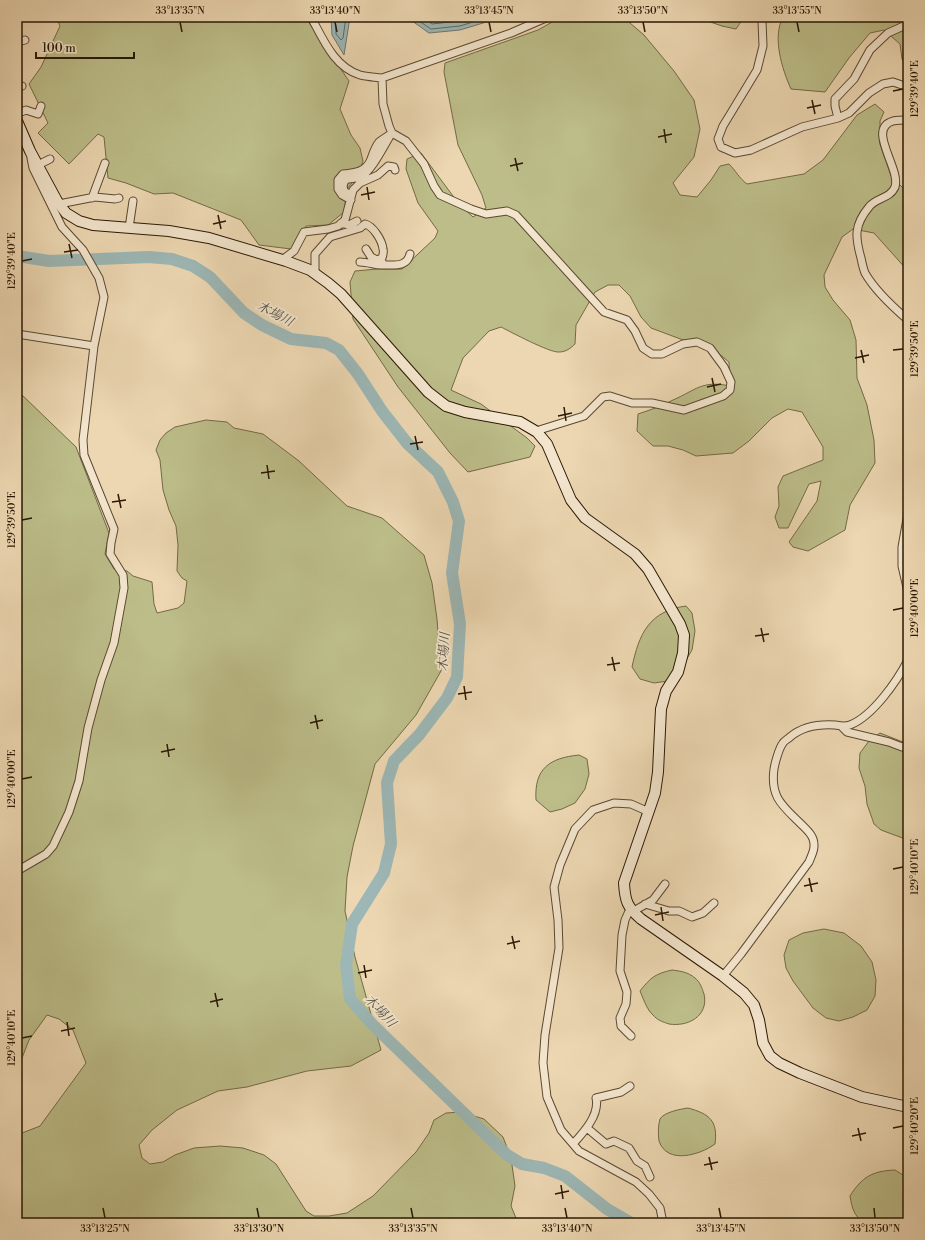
<svg xmlns="http://www.w3.org/2000/svg" width="925" height="1240" viewBox="0 0 925 1240" font-family="'Libre Bodoni','Noto Serif JP',serif">
  <style>
    .green { fill: #bcbd89; stroke: #736a46 }
    .water { fill: #9cb7b6; stroke: #6e776f }
    .lines { fill: none; stroke-linecap: round; stroke-linejoin: round }
    .shore { stroke: #63685d; stroke-width: 1 }
    .river { stroke: #9cb7b6; stroke-width: 12 }
    .street-casing { stroke: #5a4830; stroke-width: 9 }
    .secondary-casing { stroke: #2a1804; stroke-width: 12 }
    .street { stroke: #f3e5cd; stroke-width: 7 }
    .secondary { stroke: #f3e5cd; stroke-width: 10 }
    .ticks { fill: none; stroke: #2a1804; stroke-width: 1.5 }
    .labels { text-anchor: middle; dominant-baseline: central; stroke-width: 3.5; stroke-linejoin: round; paint-order: stroke }
    .water-label { font-size: 13px; font-style: italic; fill: #525042; stroke: #f3e5cd }
    .neatline { fill: none; stroke: #2a1804; stroke-width: 1.5 }
    .ticks-label { font-size: 10px; text-anchor: middle; fill: #2a1804 }
  </style>
  <rect width="100%" height="100%" fill="#ecd7b2"/>
  <filter id="stains"><feTurbulence type="fractalNoise" baseFrequency=".005" numOctaves="4"/><feColorMatrix values="0 0 0 0 .2 0 0 0 0 .09 0 0 0 0 .02 0 0 0 .5 -.17"/></filter>
  <radialGradient id="worn" r=".72"><stop offset=".6" stop-color="#630" stop-opacity="0"/><stop offset="1" stop-color="#630" stop-opacity=".3"/></radialGradient>
  <path class="green" d="M56,17H305L349,81L340,109L351,135L360,148L363,161L357,177L347,189L344,212L328,225L306,226L291,249L259,245L241,220L173,193L154,194L126,183L108,178L104,137L98,134L69,164L38,133L48,123L29,84L41,67L60,26Z
    M561,17H623L644,35L674,71L694,100L700,129L694,157L673,183L680,195L697,197L711,180L720,166L729,164C736,171 739,178 747,184L804,174L823,160L857,115L875,104L884,112L880,121V144L891,176L908,193V271L874,233L853,229L842,237L824,275L825,287L833,300L850,320L856,340L857,378L867,405L874,440L875,463L850,505L845,530L808,551L793,547L789,542L817,501L821,481L809,484L788,528H779L775,517L779,506L778,487L783,476L823,460V447L802,412L788,409L772,418L749,441L733,453L696,456L683,450L668,446H653L637,431L638,414C650,410 662,406 673,400C696,390 702,380 730,386L729,362L718,353L651,328L641,317L630,296L619,285H608L595,292L576,325L575,344C571,348 566,352 559,352C550,353 511,332 501,327L489,331L463,358L451,390L481,404L527,438L535,446L530,457L468,472L450,453L398,387L353,319L350,282L355,271L377,269H402L435,238L438,231L418,203L406,169L407,159L421,153L459,204L473,217L486,208L482,195L458,145L444,72L445,63L538,30Z
    M696,17H744L736,29L722,26Z
    M783,17H898L908,29V68L902,59L900,44L884,30L870,33L849,58L825,92L791,89C782,69 772,37 783,17Z
    M908,286V342L903,326L906,290Z
    M22,395L76,447L109,533L105,554L114,569L127,571L133,576L152,582L154,604L157,613L178,608L184,603L187,581L182,578L177,571L178,545L176,526L169,510L163,490L160,460L156,450L160,440L166,433L175,427L206,420L227,422L234,428L263,434L299,461L347,506L382,518L424,555L432,583L437,619L441,671L416,715L375,764L353,846L347,877L345,911L355,957L381,1050L351,1066L307,1071L247,1087L218,1091L177,1110L152,1130L139,1145L142,1158L150,1164L163,1162L175,1155L194,1148L220,1146L243,1148L264,1155L276,1164L306,1211L314,1216H329L347,1213L373,1196L416,1152L429,1133L434,1120L446,1113L461,1112L484,1119L503,1137L511,1158L515,1186L511,1206L518,1223H17V1135L40,1126L86,1063L73,1030L59,1019L47,1015L29,1040L17,1071V467L20,461L17,443V407Z
    M686,606L692,613L695,631L692,650L681,669L668,681L654,683L640,679L632,667C639,634 649,611 686,606Z
    M880,733L908,744V840L881,830L874,824L867,804L865,786L859,768L860,753L869,741Z
    M579,755L587,759L589,774L585,789L575,803L562,809L550,812L536,800C534,768 550,758 579,755Z
    M824,929L844,933L861,946L872,962L876,980L875,996L867,1010L853,1017L839,1021L826,1018L813,1008L793,981L786,968L784,955L789,940L803,933Z
    M672,970C680,971 688,972 695,978C700,982 702,988 704,994C709,1016 688,1027 669,1024C663,1022 657,1020 653,1015C647,1010 643,998 640,991C651,977 655,974 672,970Z
    M688,1108C710,1114 718,1121 715,1144C700,1155 667,1165 659,1141C658,1135 658,1125 660,1119C664,1112 681,1109 688,1108Z
    M895,1170L908,1178V1223H864C854,1216 852,1208 850,1196C862,1177 872,1171 895,1170Z"/>
  <path class="water" d="M331,17H350L344,55L332,35Z
    M404,17H493V20L460,30L429,33L408,18Z"/>
  <g class="lines">
    <path class="shore" d="M335,17L336,34L341,40L343,38L346,17
      M413,17L431,29L460,26L489,17
      M422,17L432,24L459,21L473,17"/>
    <path class="river" d="M17,256L49,261L149,257L172,259L193,266L210,277L244,313L262,325L291,339L326,343L339,350L358,374L382,411L407,443L438,472L453,502L459,521L452,573L460,624L457,677L447,698L419,735L394,761L387,783L391,844L384,873L352,924L346,965L350,999L372,1024L507,1155L522,1164L544,1168L565,1176L607,1209L631,1223"/>
    <defs>
      <path id="street" d="M311,17C323,39 334,67 360,75C367,77 375,77 382,78L511,33L548,17
        M764,17L762,21L763,46L757,70L723,126L718,139L721,147L735,153L751,150L802,127L838,118L849,113L869,93L883,84L893,82L908,87
        M17,42L25,40
        M382,78L383,104L389,126L392,133L406,141L424,164L434,186L440,195L471,209L486,214L507,211L516,215L604,312L627,320L635,331L643,348L652,354H662L683,344L697,342L710,348L724,367L731,382L730,390L723,396L684,410L652,403H632L610,396L603,397L584,416L536,431
        M17,87L22,86
        M17,114L26,110L38,114L41,106
        M838,118L835,106V99L854,79L870,50L888,33L908,24
        M908,120C903,120 898,120 893,121C866,129 901,168 895,187C890,199 875,198 869,207C854,225 855,237 861,258C862,263 863,268 865,273C874,289 894,308 908,320
        M38,165L50,159
        M349,194L344,191L343,186L345,180C350,178 355,179 360,177C370,174 384,146 390,136
        M92,198L105,163
        M351,200L342,195L338,189V180L343,174C355,173 366,172 371,159C373,153 375,147 379,142C383,139 388,136 392,133
        M59,204L95,197L115,199L119,198
        M341,223L349,225L357,221
        M129,228L133,201
        M380,259L384,265C395,265 407,267 410,254
        M282,260L294,251L304,232L328,229L338,226L345,220L353,190L360,183L378,175L388,166L394,167L395,170
        M360,262C369,262 376,266 384,265
        M315,274V254L330,237L360,228L365,224C373,226 382,240 383,249C384,252 383,255 382,258L377,260L371,257L366,249
        M17,334L94,346
        M908,513L902,547V566L908,592
        M842,727L847,732L889,742L902,747L908,745
        M649,812L631,804L614,803L593,810L575,829L560,865L554,887L558,920L559,948L545,1035L543,1063L547,1097L561,1130L579,1151L636,1182L649,1194L660,1208L663,1223
        M17,871L46,854L53,846L69,812L79,781L88,728L101,680L114,643L124,588L123,575L110,554L111,543L114,529L84,455L83,440L94,346L104,297L99,278L83,250L62,227L33,168L31,158
        M645,904L669,911H679L692,917L703,913L714,903
        M630,909L625,920L622,935L620,971L627,992L626,1004L620,1018L621,1026L631,1036
        M632,912L653,900L665,884
        M723,976L741,954L809,862C812,854 816,848 813,839C811,833 806,829 802,825C783,806 770,798 774,769C775,763 779,748 783,743C784,741 788,739 790,737C803,726 818,724 835,725C841,726 845,727 850,725C873,716 897,681 908,660
        M587,1128L606,1144L614,1141L629,1148L637,1161L645,1166L650,1177
        M573,1144C583,1133 600,1115 596,1098L621,1092L630,1086"/>
      <path id="secondary" d="M17,121L30,151L57,201L66,213L79,221L93,225L169,231L209,238L286,261L310,270L328,283L341,294L428,392L446,406L465,412L520,422L537,432L547,444L571,500L585,518L635,554L648,569L680,624L684,635L683,653L678,672L666,691L661,709L658,772L655,793L624,883C625,901 627,907 641,919L723,976L744,993L754,1005L759,1020L763,1043L770,1056L779,1063L800,1073L862,1097L908,1107"/>
    </defs>
    <use href="#street" class="street-casing"/>
    <use href="#secondary" class="secondary-casing"/>
    <use href="#street" class="street"/>
    <use href="#secondary" class="secondary"/>
  </g>
  <path class="ticks" d="M180,22L182,32M335,22L337,32M489,22L491,32M643,22L645,32M797,22L799,32M893,91L903,89M812,100L815,114M807,108L821,105M664,129L666,143M658,137L672,134M515,158L518,171M510,166L523,163M367,187L369,200M361,195L375,192M218,215L221,229M213,224L226,221M69,244L72,258M64,252L78,250M22,261L32,259M861,350L864,363M893,350L903,349M855,358L869,355M712,378L715,392M707,387L721,384M564,407L566,421M558,416L572,413M415,436L418,450M410,444L423,442M267,465L269,479M261,473L275,471M118,494L121,508M112,502L126,500M22,520L32,518M893,610L903,608M761,628L764,642M755,636L769,634M612,657L615,671M607,665L620,663M464,686L466,700M458,694L472,692M315,715L318,729M310,723L323,720M167,744L169,757M161,752L175,749M22,779L32,777M893,869L903,867M809,878L812,892M804,886L818,883M661,907L663,921M655,915L669,912M512,936L515,949M507,944L520,941M364,965L366,978M358,973L372,970M215,993L218,1007M210,1002L223,999M67,1022L69,1036M61,1031L75,1028M22,1038L32,1036M858,1128L861,1141M893,1128L903,1126M852,1136L866,1133M709,1157L712,1170M704,1165L718,1162M561,1185L563,1199M555,1194L569,1191M103,1208L105,1218M257,1208L259,1218M411,1208L413,1218M565,1208L567,1218M719,1208L721,1218M874,1208L875,1218"/>
  <g class="labels">
    <g class="water-label">
      <text transform="translate(275 314) rotate(28)">木場川</text>
      <text transform="translate(444 652) rotate(-86)">木場川</text>
      <text transform="translate(380 1011) rotate(47)">木場川</text>
    </g>
  </g>
  <rect width="925" height="1240" fill="none" stroke="#ecd7b2" stroke-width="44"/>
  <path d="M36 52v6h98v-6" fill="none" stroke="#2a1804" stroke-width="2"/>
  <text x="42" y="52" font-size="12" fill="#2a1804" stroke="#f3e5cd" stroke-width="3" paint-order="stroke">100 m</text>
  <rect x="22" y="22" width="881" height="1196" class="neatline"/>
  <g class="ticks-label">
    <text x="180" y="14">33°13'35"N</text>
    <text x="335" y="14">33°13'40"N</text>
    <text x="489" y="14">33°13'45"N</text>
    <text x="643" y="14">33°13'50"N</text>
    <text x="797" y="14">33°13'55"N</text>
    <text transform="translate(914 89) rotate(-90)" y="4">129°39'40"E</text>
    <text transform="translate(11 261) rotate(-90)" y="4">129°39'40"E</text>
    <text transform="translate(914 349) rotate(-90)" y="4">129°39'50"E</text>
    <text transform="translate(11 520) rotate(-90)" y="4">129°39'50"E</text>
    <text transform="translate(914 608) rotate(-90)" y="4">129°40'00"E</text>
    <text transform="translate(11 779) rotate(-90)" y="4">129°40'00"E</text>
    <text transform="translate(914 867) rotate(-90)" y="4">129°40'10"E</text>
    <text transform="translate(11 1038) rotate(-90)" y="4">129°40'10"E</text>
    <text transform="translate(914 1126) rotate(-90)" y="4">129°40'20"E</text>
    <text x="105" y="1232">33°13'25"N</text>
    <text x="259" y="1232">33°13'30"N</text>
    <text x="413" y="1232">33°13'35"N</text>
    <text x="567" y="1232">33°13'40"N</text>
    <text x="721" y="1232">33°13'45"N</text>
    <text x="875" y="1232">33°13'50"N</text>
  </g>
  <rect width="100%" height="100%" filter="url(#stains)"/>
  <rect width="100%" height="100%" fill="url(#worn)"/>
</svg>
